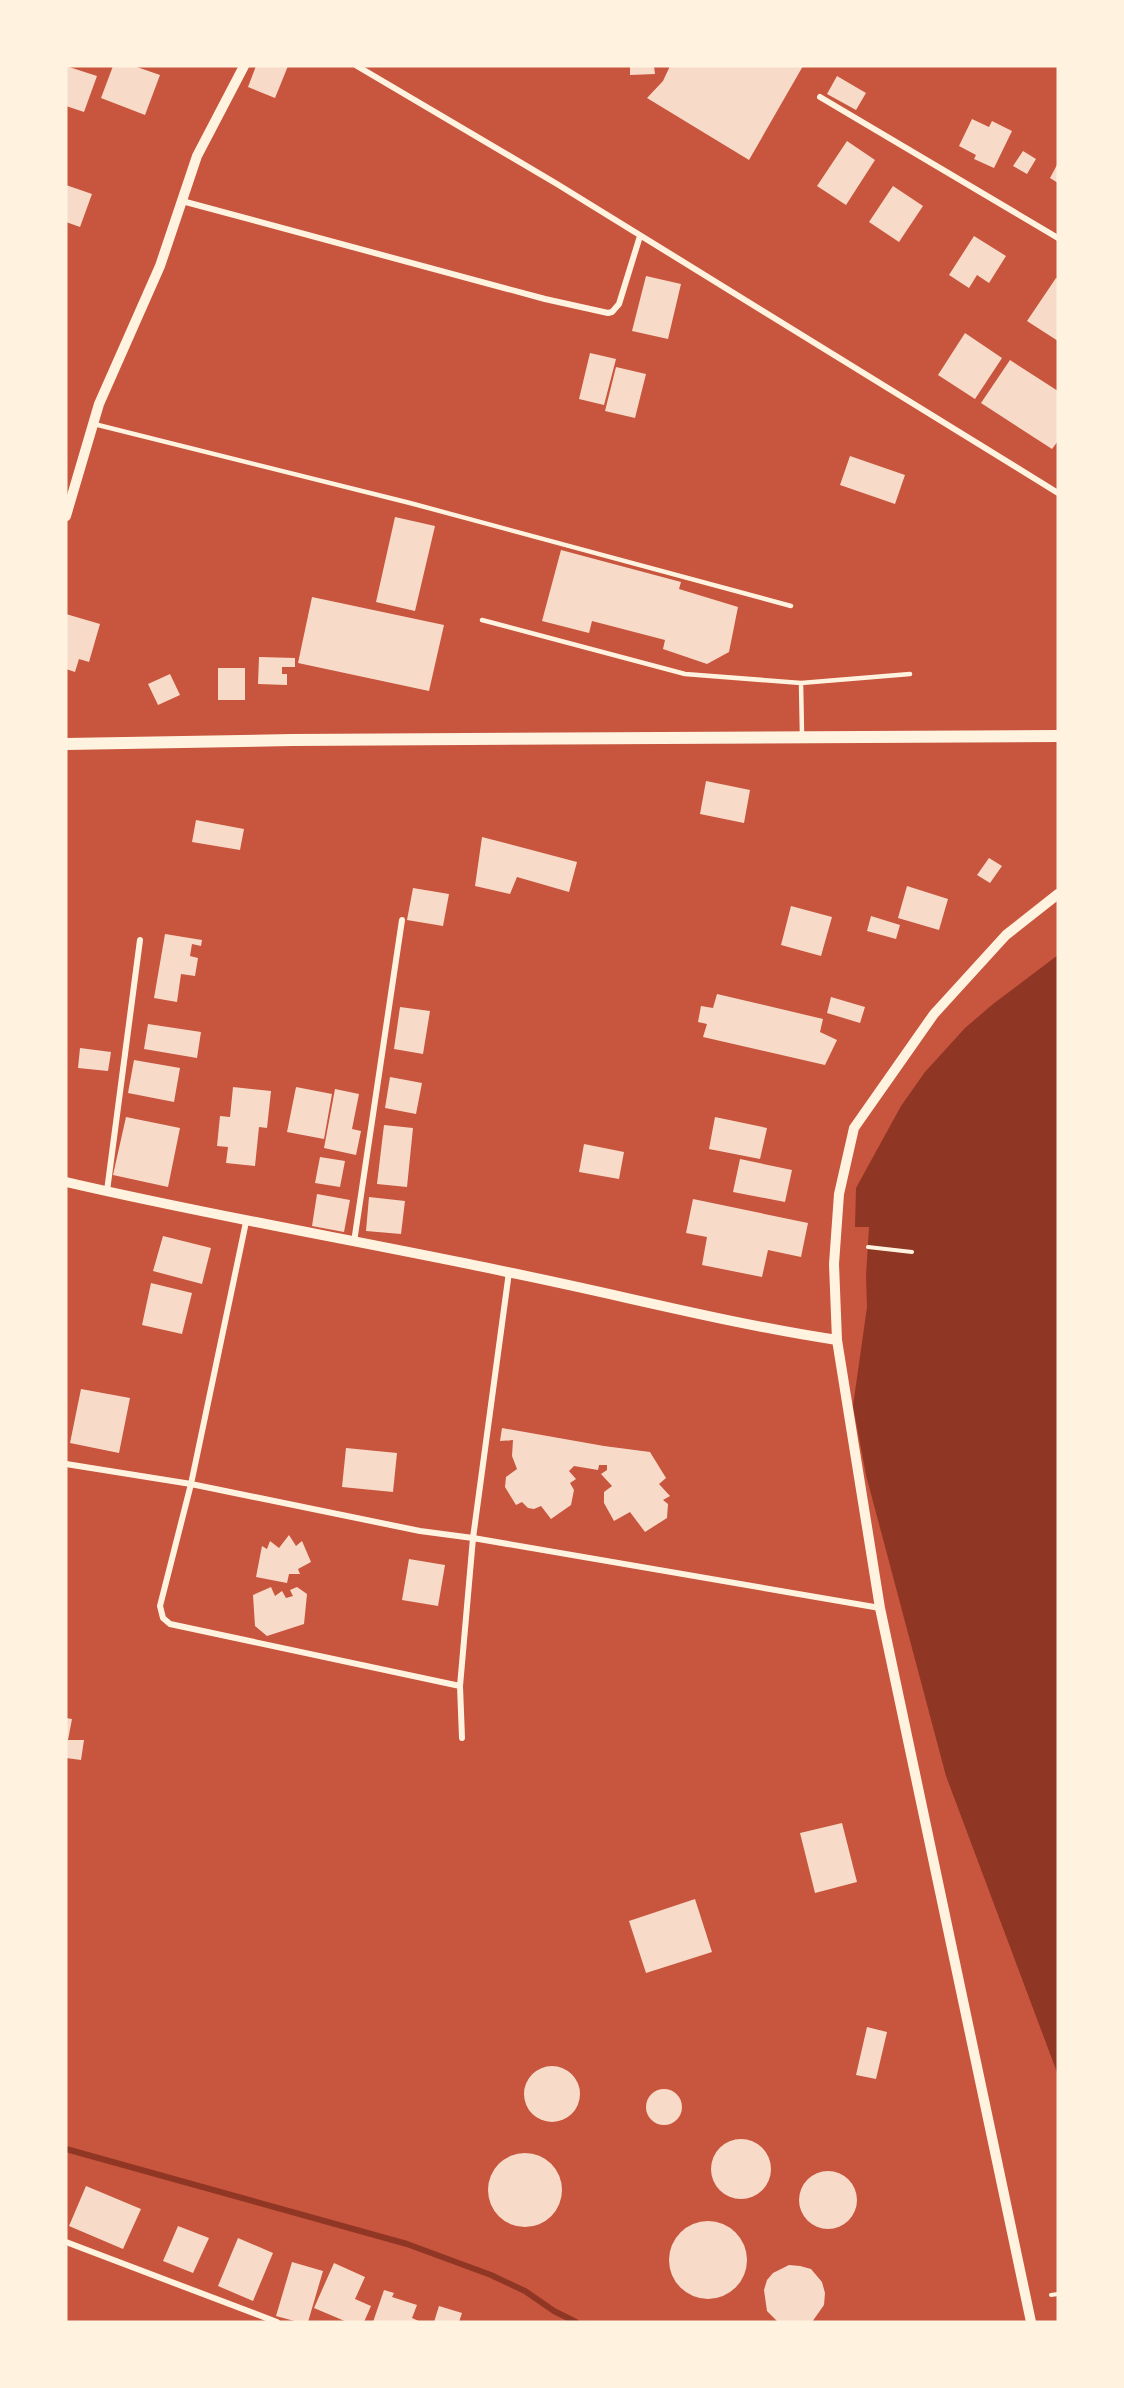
<svg xmlns="http://www.w3.org/2000/svg" width="1124" height="2388" viewBox="0 0 1124 2388" font-family="Arial,sans-serif">
  <style>
    .water { fill: #8f3625 }
    .lines { fill: none; stroke-linecap: round; stroke-linejoin: round }
    .stream { stroke: #8f3625; stroke-width: 6 }
    .building { fill: #f7dbc8 }
    .path { stroke: #fff3e0; stroke-width: 4 }
    .service { stroke: #fff3e0; stroke-width: 4.5 }
    .minor { stroke: #fff3e0; stroke-width: 6 }
    .tertiary { stroke: #fff3e0; stroke-width: 10 }
    .secondary { stroke: #fff3e0; stroke-width: 12 }
  </style>
  <rect width="100%" height="100%" fill="#c8553d"/>
  <path class="water" d="M1058,955V2075L946,1776L866,1475L853,1406L867,1307L866,1276L869,1227H855L856,1188L901,1106L925,1072L965,1028L993,1004Z"/>
  <g class="lines">
    <path class="stream" d="M66,2149L407,2244L491,2275L525,2291L554,2311L576,2322"/>
  </g>
  <path class="building" d="M66,66L97,76L84,112L66,106Z
    M113,66H134L160,75L145,115L101,98Z
    M256,66H288L275,98L248,87Z
    M630,66H654L655,74L630,75Z
    M670,66H803L749,160L647,98L663,81Z
    M837,76L866,93L856,110L827,94Z
    M972,119L989,127L992,121L1012,131L994,168L974,159L976,155L959,146Z
    M847,141L875,160L846,205L817,186Z
    M1023,151L1036,159L1027,174L1013,166Z
    M1058,163V183L1050,178Z
    M66,185L92,194L80,227L66,222Z
    M893,186L923,206L899,242L869,222Z
    M974,236L1006,256L989,283L977,275L969,288L949,275Z
    M646,276L681,284L668,339L632,331Z
    M1056,278L1058,279V341L1027,321Z
    M965,333L1002,358L975,399L938,375Z
    M590,353L616,359L604,405L579,399Z
    M1010,360L1058,391V441L1052,449L981,403Z
    M616,367L646,374L635,418L605,411Z
    M850,456L905,475L895,504L840,485Z
    M395,517L435,526L415,611L376,602Z
    M561,550L681,582L679,589L738,607L729,652L707,664L663,649L665,640L592,621L589,633L542,621Z
    M312,597L444,625L429,691L298,663Z
    M66,614L100,624L89,662L79,659L75,672L66,669Z
    M259,657L295,658V667H282V674H287V685L258,684Z
    M218,668H245V700H218Z
    M170,674L180,695L158,705L148,684Z
    M706,781L750,790L744,823L700,814Z
    M196,820L244,829L240,850L192,842Z
    M482,837L577,862L569,892L517,877L510,894L475,886Z
    M989,858L1002,866L990,883L977,875Z
    M907,886L948,899L939,930L898,918Z
    M413,888L449,894L443,926L407,920Z
    M791,906L832,917L821,956L781,945Z
    M871,916L900,925L896,939L867,931Z
    M165,934L202,940L201,946L192,944L190,956L198,958L195,976L181,974L177,1002L154,998Z
    M717,994L823,1019L820,1032L837,1040L825,1065L703,1037L707,1024L698,1022L701,1006L713,1008Z
    M831,997L865,1007L860,1023L827,1013Z
    M400,1007L430,1011L423,1054L394,1049Z
    M148,1024L201,1032L197,1058L144,1049Z
    M80,1048L111,1052L108,1071L78,1068Z
    M134,1060L180,1068L174,1102L128,1093Z
    M390,1077L422,1083L416,1114L385,1108Z
    M233,1087L271,1091L267,1128L259,1127L255,1166L226,1163L228,1147L217,1146L220,1116L230,1117Z
    M296,1087L332,1094L324,1139L287,1132Z
    M335,1089L359,1094L352,1129L361,1131L356,1155L324,1148Z
    M126,1117L180,1128L168,1187L113,1175Z
    M715,1117L767,1128L760,1159L709,1149Z
    M384,1125L413,1128L407,1187L377,1184Z
    M584,1144L624,1152L619,1179L579,1172Z
    M320,1157L345,1161L340,1187L315,1183Z
    M740,1159L792,1170L785,1202L733,1192Z
    M317,1194L350,1200L344,1232L312,1226Z
    M369,1197L405,1201L401,1234L366,1231Z
    M693,1199L808,1223L801,1257L768,1250L762,1277L702,1265L707,1237L686,1233Z
    M163,1236L211,1248L202,1284L153,1271Z
    M151,1283L192,1293L182,1334L142,1325Z
    M81,1389L130,1398L119,1453L70,1443Z
    M502,1428L604,1446L650,1452L666,1478L659,1484L670,1496L663,1500L668,1504L667,1518L645,1532L630,1512L614,1521L604,1503V1492L612,1486L601,1474L607,1470V1465H599L598,1470L574,1466L569,1471L576,1479L570,1483L574,1490L571,1505L551,1519L541,1506L534,1509L528,1508L522,1502L516,1505L505,1487L506,1477L517,1469L512,1456L513,1440L500,1441Z
    M346,1448L397,1453L393,1492L342,1487Z
    M289,1535L296,1546L302,1541L311,1562L298,1569L300,1574H289L287,1583L256,1577L262,1546L267,1549L270,1541L279,1548Z
    M409,1559L445,1565L438,1606L402,1600Z
    M271,1587L275,1596L282,1591L286,1598L293,1596L290,1590L297,1587L307,1594L304,1624L267,1636L255,1626L253,1595Z
    M66,1718L72,1719L68,1740H84L81,1760L66,1758Z
    M842,1823L857,1882L815,1893L800,1833Z
    M695,1899L712,1952L646,1973L629,1921Z
    M867,2027L887,2032L876,2079L856,2075Z
    M524 2094a28 28 0 1 1 56 0a28 28 0 1 1-56 0Z
    M646 2107a18 18 0 1 1 36 0a18 18 0 1 1-36 0Z
    M711 2169a30 30 0 1 1 60 0a30 30 0 1 1-60 0Z
    M488 2190a37 37 0 1 1 74 0a37 37 0 1 1-74 0Z
    M799 2200a29 29 0 1 1 58 0a29 29 0 1 1-58 0Z
    M86,2186L141,2209L123,2249L69,2226Z
    M669 2260a39 39 0 1 1 78 0a39 39 0 1 1-78 0Z
    M178,2226L209,2238L193,2273L163,2261Z
    M238,2238L273,2253L253,2301L218,2286Z
    M292,2262L323,2271L308,2322H298L276,2316Z
    M334,2263L365,2277L355,2299L371,2306L364,2322H347L314,2308Z
    M789,2265L800,2266L811,2269L822,2282L825,2293L824,2305L812,2322H778L767,2311L764,2290L767,2280L773,2273Z
    M384,2290L394,2293L392,2297L417,2305L412,2318L421,2322H373Z
    M439,2306L462,2313L459,2322H434Z"/>
  <g class="lines">
    <path class="path" d="M868,1247L912,1252
      M1051,2295L1058,2294"/>
    <path class="service" d="M94,424L410,503L791,606
      M482,620L685,674L801,683L910,674
      M801,683L802,735"/>
    <path class="minor" d="M357,66L557,184L1058,493
      M820,97L1058,238
      M182,201L545,299L608,313L612,312L619,304L640,236
      M107,1191L140,940
      M246,1222L191,1484L160,1606L163,1618L170,1624L460,1686
      M354,1242L402,920
      M66,1464L191,1484L420,1531L473,1538L880,1608
      M462,1738L460,1686L473,1538L509,1272
      M66,2242L277,2322"/>
    <path class="tertiary" d="M66,516L99,404L160,266L197,156L244,66
      M66,1182C212,1216 360,1241 507,1272C617,1294 725,1323 837,1340
      M1031,2322L880,1608L837,1340L834,1264L839,1194L854,1128L934,1014L1006,935L1058,894"/>
    <path class="secondary" d="M66,744L292,740L1058,736"/>
  </g>
  <rect width="1124" height="2388" fill="none" stroke="#fff3e0" stroke-width="135"/>
</svg>
